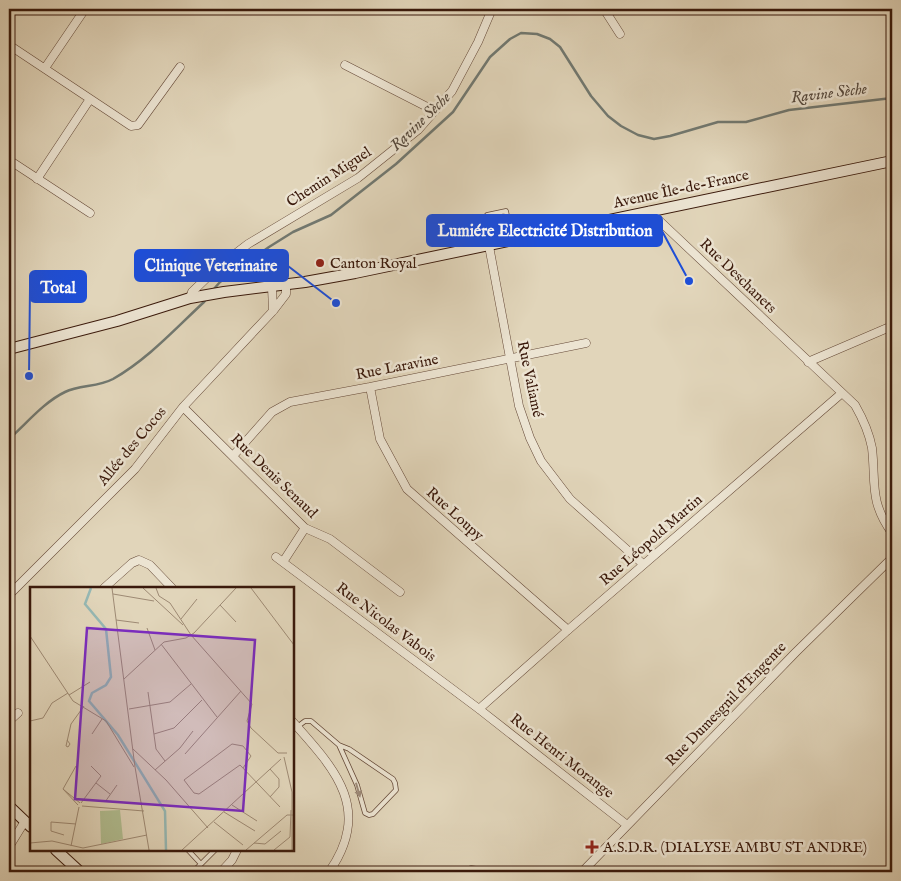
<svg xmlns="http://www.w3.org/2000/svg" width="901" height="881" viewBox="0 0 901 881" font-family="'IM FELL English',serif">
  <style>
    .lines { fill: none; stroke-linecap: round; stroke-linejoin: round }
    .stream { stroke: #717870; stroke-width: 2.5 }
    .lane-casing { stroke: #644837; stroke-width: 5.5 }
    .street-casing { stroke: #644837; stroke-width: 9 }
    .secondary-casing { stroke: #3a190b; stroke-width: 12 }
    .lane { stroke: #ece4d2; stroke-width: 4 }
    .street { stroke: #ece4d2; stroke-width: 8 }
    .secondary { stroke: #ece4d2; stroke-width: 10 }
    .oneway { fill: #9c8978 }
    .poi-dot { fill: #8f2418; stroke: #ece4d2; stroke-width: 2 }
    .labels { text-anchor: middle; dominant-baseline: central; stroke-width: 5; stroke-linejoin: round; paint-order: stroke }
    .street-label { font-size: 15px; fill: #3a190b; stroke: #ece4d2 }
    .poi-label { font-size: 15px; fill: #3a190b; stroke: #ece4d2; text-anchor: start }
    .water-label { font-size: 16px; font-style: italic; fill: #55493e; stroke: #ece4d2 }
    .inset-river { fill: none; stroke: #95b8b4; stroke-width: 2.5 }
    .inset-road { fill: none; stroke: #9e8a74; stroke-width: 1 }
    .view { fill: #7b2cbf; fill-opacity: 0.15; stroke: #7b2cbf; stroke-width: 2.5 }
    .inset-edge { fill: none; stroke: #3a190b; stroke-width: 2.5 }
    .leader { fill: none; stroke: #1d4ed8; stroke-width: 2 }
    .callout-dot { fill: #1d4ed8; stroke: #ece4d2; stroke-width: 2 }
    .callout { fill: #1d4ed8; stroke: #1d4ed8; stroke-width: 2 }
    .callout-label { font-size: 16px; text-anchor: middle; font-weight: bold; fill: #fff }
  </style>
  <rect width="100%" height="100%" fill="#e1d5ba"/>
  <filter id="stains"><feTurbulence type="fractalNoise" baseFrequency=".004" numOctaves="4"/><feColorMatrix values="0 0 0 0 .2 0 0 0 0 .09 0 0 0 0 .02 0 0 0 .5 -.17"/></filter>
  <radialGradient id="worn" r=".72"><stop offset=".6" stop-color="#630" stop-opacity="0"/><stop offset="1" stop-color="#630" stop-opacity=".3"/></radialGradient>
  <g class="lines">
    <path class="stream" d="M213,290L220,282L269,247L293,232L331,215L396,164L453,112L490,57L510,39L521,33L537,34L550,39L560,47L591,96L608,116L621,126L638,135L654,139L670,136L718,122H746L789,110L892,98
      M9,439C26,424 44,402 65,392C80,385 98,387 113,379C148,359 175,329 204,302L207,298"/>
    <defs>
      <path id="lane" d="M489,245L487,215L506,211L512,238
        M297,727L305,721H311L339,745L349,749L393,779L395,783L396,790L373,814L369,815L365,813L357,785L339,745
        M188,850L201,864
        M193,872L215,850"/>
      <path id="street" d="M604,9L620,34
        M9,45L131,126L138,125L180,67
        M345,65L435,111
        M45,68L85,9
        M9,160L90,213
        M37,179L90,99
        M649,211L855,405C863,419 869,432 872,448C876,483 869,501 892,533
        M489,246L519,406L530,438L541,461L570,499L643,564
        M272,287L273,311
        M190,298L192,292L218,267L248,244L358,178L418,130L452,91L478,42L492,9
        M808,362L892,326
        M370,387L380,439L407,489L568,630
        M183,407L305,528L330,539L400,592
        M233,456L272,412L290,402L370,387L586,343
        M276,557L479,709L627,825
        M283,562L305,528
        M104,588L132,563L139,560L150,565L172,588
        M9,595L135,469L183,407L273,311L286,294V285
        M479,709L568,630L842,393
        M9,721L18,713
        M292,721C335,769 373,809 329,872
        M9,847L25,821
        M221,872L232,860L237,850
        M465,872L471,870L489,872
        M582,872L796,652L892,558"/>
      <path id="secondary" d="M9,349L117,321L190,298L224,292L305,282L355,273L892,161
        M9,806L31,827
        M56,850L80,872"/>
    </defs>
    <use href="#lane" class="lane-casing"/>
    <use href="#street" class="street-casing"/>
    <use href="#secondary" class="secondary-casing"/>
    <use href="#lane" class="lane"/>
    <use href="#street" class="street"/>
    <use href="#secondary" class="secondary"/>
  </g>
  <defs><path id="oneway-solid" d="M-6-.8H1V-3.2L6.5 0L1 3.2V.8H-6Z" transform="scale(1.25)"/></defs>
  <use class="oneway" href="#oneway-solid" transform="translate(358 790) rotate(74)"/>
  <g class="poi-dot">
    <circle cx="320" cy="263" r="5"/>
    <path d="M589.5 839.5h5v5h5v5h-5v5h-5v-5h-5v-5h5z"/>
  </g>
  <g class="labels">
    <g class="street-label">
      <text transform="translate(329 177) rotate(-33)">Chemin Miguel</text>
      <text transform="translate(681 189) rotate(-12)">Avenue Île-de-France</text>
      <text transform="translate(738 276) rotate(44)">Rue Deschanets</text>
      <text transform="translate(397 367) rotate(-11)">Rue Laravine</text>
      <text transform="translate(530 379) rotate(78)">Rue Valiamé</text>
      <text transform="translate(132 446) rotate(-50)">Allée des Cocos</text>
      <text transform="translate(274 476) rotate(44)">Rue Denis Senaud</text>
      <text transform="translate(455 514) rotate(42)">Rue Loupy</text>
      <text transform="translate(651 540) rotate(-41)">Rue Léopold Martin</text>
      <text transform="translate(386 622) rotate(37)">Rue Nicolas Vabois</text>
      <text transform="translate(726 704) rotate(-46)">Rue Dumesgnil d'Engente</text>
      <text transform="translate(562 756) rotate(38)">Rue Henri Morange</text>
    </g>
    <g class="poi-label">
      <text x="330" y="263">Canton Royal</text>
      <text x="603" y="847">A.S.D.R. (DIALYSE AMBU ST ANDRE)</text>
    </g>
    <g class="water-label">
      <text transform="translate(829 94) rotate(-7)">Ravine Sèche</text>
      <text transform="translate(421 122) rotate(-44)">Ravine Sèche</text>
    </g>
  </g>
  <g transform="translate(30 587)">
    <rect width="264" height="264" fill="#e1d5ba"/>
    <path d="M90,223L93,252L71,257L70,224Z" fill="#b1be91"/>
    <path class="inset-river" d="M61,1L55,17L76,42L81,90L76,98L62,106L59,114L88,148L135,224L136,263"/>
    <path class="inset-road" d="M82,1L105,180L119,263M113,1L153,38M126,1L129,9L140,16L161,48L222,117L217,134L221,141L248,166H257M221,1L264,58M83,7L124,14M190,18L206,35M151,32L167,12M86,33L109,36M117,41L125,63M0,49L43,114L76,134L104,180M131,57L187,130M94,92L134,55L156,51L164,46L206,1M118,105L126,162L135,174M39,108L60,95M99,122L140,115L161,97M0,134L13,131L22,116L38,106M62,147L72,132M124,147L144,141L172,113M37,153L40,157L38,160L36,159L41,137L54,119M103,162L136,193L178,241M155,167L211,104M254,170L262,205V263M213,181L221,169L213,159L202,157L154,193L164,206L169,207L210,178L250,220M240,182L249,192V200L240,210M125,183L150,161L163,144M66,196L80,207M33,202L46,179M33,202L48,218M33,202L50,216M75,215L87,198M51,216L71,189L61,179M202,218L227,234M52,219L114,224M194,225L225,244M184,235L213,258M34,248L21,244V235L46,237M260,250L261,223M0,256L22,254L53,261L117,248M224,256L235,257L251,244M41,259L49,220M152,263L251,172M216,263L257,228H263M244,263L260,250"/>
    <path class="view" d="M57,41L225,53L213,224L45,212Z"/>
    <rect width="264" height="264" class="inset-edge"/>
  </g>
  <path class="leader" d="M689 281L662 231M336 303L288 266M29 376L30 287"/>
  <g class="callout-dot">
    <circle cx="689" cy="281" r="5"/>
    <circle cx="336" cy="303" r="5"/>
    <circle cx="29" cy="376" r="5"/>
  </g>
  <g class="callout">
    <rect x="427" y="215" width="235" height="31" rx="5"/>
    <rect x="135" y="250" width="153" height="31" rx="5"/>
    <rect x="30" y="271" width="56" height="31" rx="5"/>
  </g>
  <g class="callout-label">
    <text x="545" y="236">Lumiére Electricité Distribution</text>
    <text x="211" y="271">Clinique Veterinaire</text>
    <text x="58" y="293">Total</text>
  </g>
  <rect width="901" height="881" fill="none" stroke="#e1d5ba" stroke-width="30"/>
  <rect x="10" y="10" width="881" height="861" fill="none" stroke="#3a190b" stroke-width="2.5"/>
  <rect x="15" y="15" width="871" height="851" fill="none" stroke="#3a190b"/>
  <rect width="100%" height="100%" filter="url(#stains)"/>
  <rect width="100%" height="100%" fill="url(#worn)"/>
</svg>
